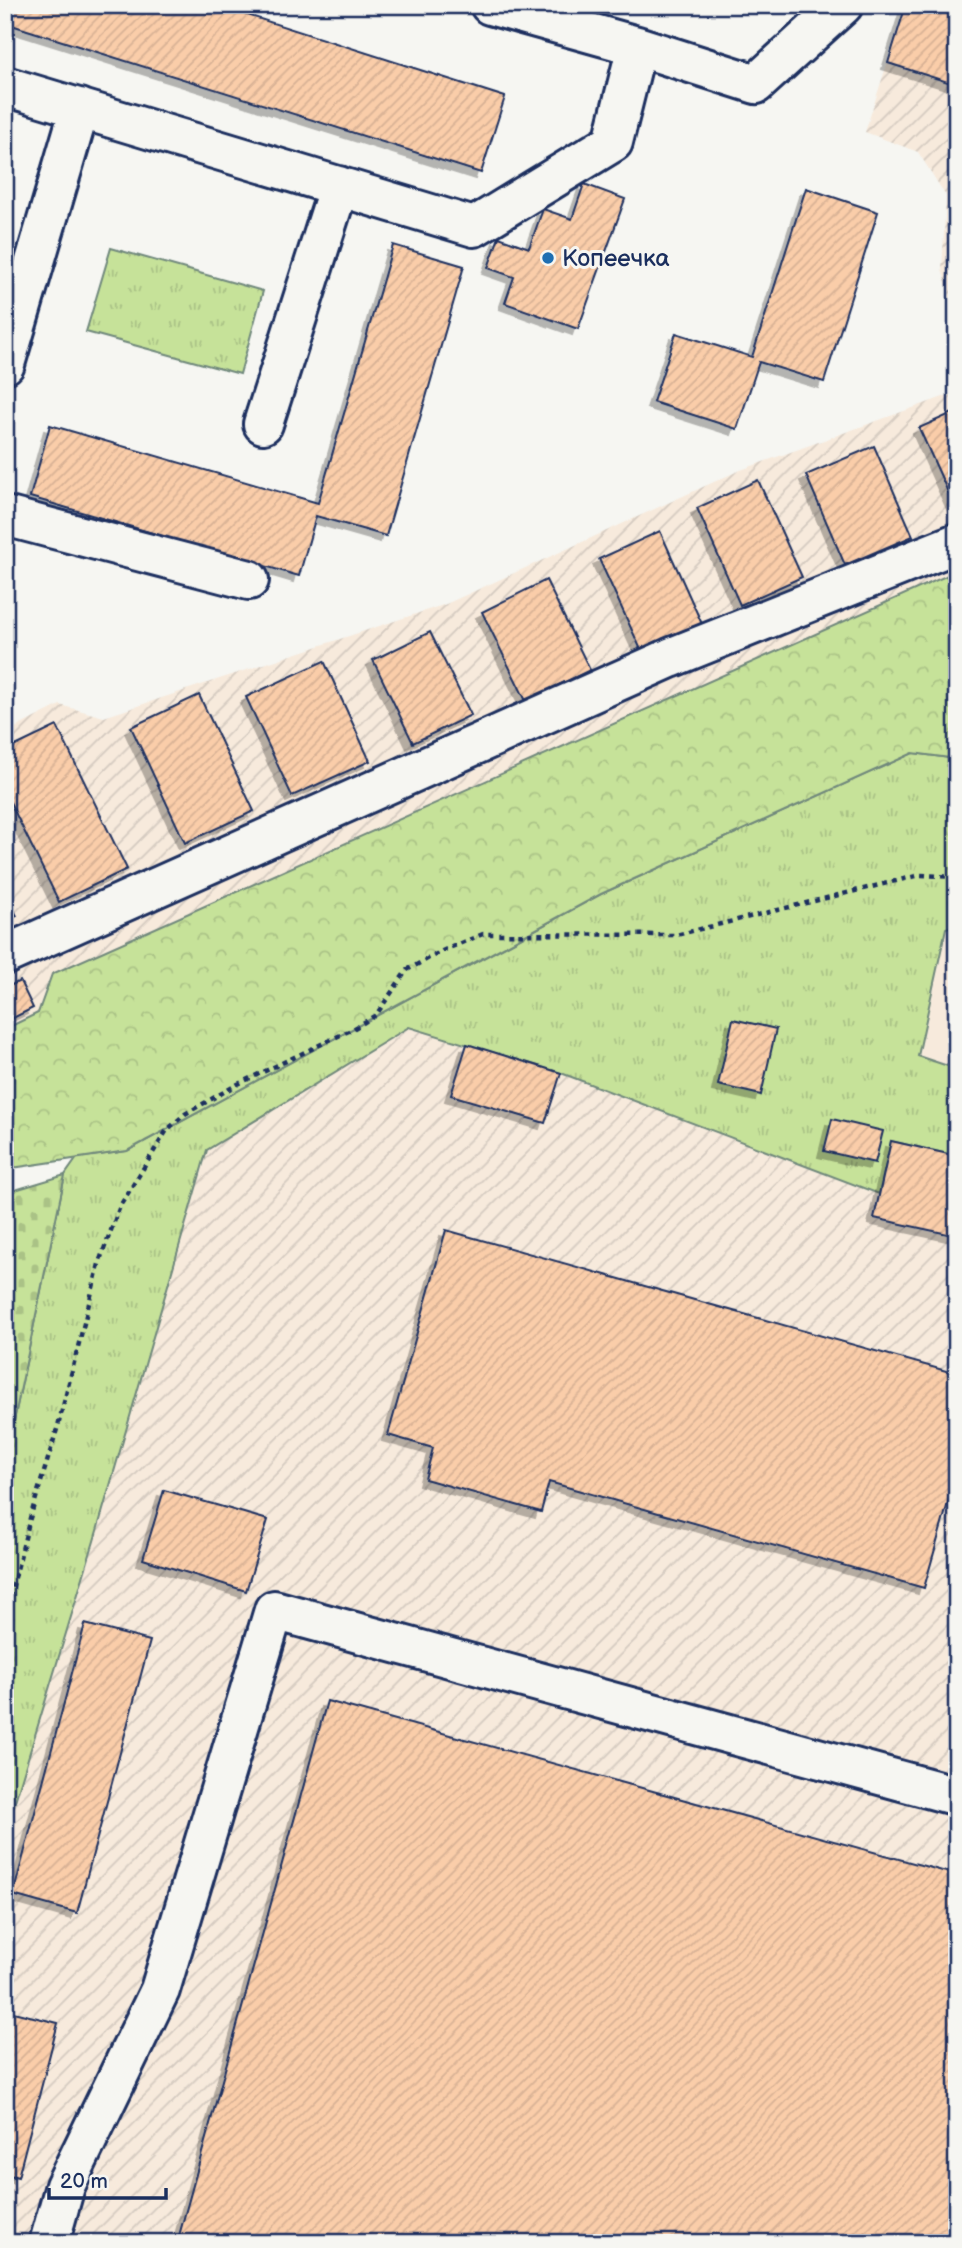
<svg xmlns="http://www.w3.org/2000/svg" width="962" height="2248" viewBox="0 0 962 2248" font-family="'Balsamiq Sans',sans-serif">
  <style>
    .built { fill: #f7eadc }
    .industrial { fill: url(#industrial-furrows) }
    .grass { fill: url(#grass-tufts); stroke: #70887c; stroke-width: 2 }
    .forest { fill: url(#forest-crowns); stroke: #70887c; stroke-width: 2 }
    .cemetery { fill: url(#cemetery-stones); stroke: #70887c; stroke-width: 2 }
    .building { fill: url(#building-hatch); stroke: #1b2f5e; stroke-width: 2; filter: url(#shadow) }
    .lines { fill: none; stroke-linecap: round; stroke-linejoin: round }
    .minor-casing { stroke: #1b2f5e; stroke-width: 44 }
    .path { stroke: #1b2f5e; stroke-width: 4.5; stroke-dasharray: 5 5; stroke-linecap: butt }
    .minor { stroke: #f6f6f2; stroke-width: 38 }
    .poi-dot { fill: #1f6fb2; stroke: #f6f6f2; stroke-width: 2.5 }
    .labels { text-anchor: middle; dominant-baseline: central; stroke-width: 6; stroke-linejoin: round; paint-order: stroke }
    .poi-label { font-size: 24px; fill: #1b2f5e; stroke: #f6f6f2; text-anchor: start }
  </style>
  <defs>
    <pattern id="industrial-furrows" width="10" height="10" patternUnits="userSpaceOnUse" patternTransform="scale(1.75)"><rect width="10" height="10" fill="#f7eadc"/><path d="M-1 1l2-2M0 10L10 0M9 11l2-2" fill="none" stroke="#d3c9bf"/></pattern>
    <pattern id="grass-tufts" width="24" height="20" patternUnits="userSpaceOnUse" patternTransform="scale(1.75)"><rect width="24" height="20" fill="#c6e299"/><path d="M3 7l-1-3M5 7V3M7 7l1-3M15 17l-1-3M17 17v-4M19 17l1-3" fill="none" stroke="#aac286"/></pattern>
    <pattern id="forest-crowns" width="20" height="18" patternUnits="userSpaceOnUse" patternTransform="scale(1.75)"><rect width="20" height="18" fill="#c6e299"/><path d="M2 6a3 3 0 1 1 6 0M12 15a3 3 0 1 1 6 0" fill="none" stroke="#aac286"/></pattern>
    <pattern id="cemetery-stones" width="16" height="16" patternUnits="userSpaceOnUse" patternTransform="scale(1.75)"><rect width="16" height="16" fill="#c6e299"/><path d="M2 7V4a2 2 0 0 1 4 0v3zM10 15v-3a2 2 0 0 1 4 0v3z" fill="#aac286"/></pattern>
    <pattern id="building-hatch" width="6" height="6" patternUnits="userSpaceOnUse" patternTransform="scale(1.75)"><rect width="6" height="6" fill="#facda9"/><path d="M-1 1l2-2M0 6l6-6M5 7l2-2" fill="none" stroke="#d6b094"/></pattern>
    <filter id="shadow"><feDropShadow dx="-6" dy="6" stdDeviation="0" flood-color="#0004"/></filter>
  </defs>
  <rect width="100%" height="100%" fill="#f6f6f2"/>
  <filter id="ink" filterUnits="userSpaceOnUse"><feTurbulence type="fractalNoise" baseFrequency=".0143" numOctaves="2"/><feDisplacementMap in="SourceGraphic" scale="14" xChannelSelector="R" yChannelSelector="G"/><feConvolveMatrix kernelMatrix="1 2 1 2 8 2 1 2 1" color-interpolation-filters="sRGB"/></filter>
  <g filter="url(#ink)">
    <path class="built" d="M957,925V1069L918,1056L946,928Z"/>
    <path class="industrial" d="M906,5H957V309L953,308L942,269L946,196L918,152L865,132Z
      M957,392V571L52,974L38,1014L5,1029V733L60,705L104,717L446,604L738,471Z
      M409,1027L561,1073L879,1194L891,1141L957,1156V2243H5V1834L94,1541L207,1150Z"/>
    <path class="grass" d="M111,248L263,291L240,374L86,332Z
      M913,753L957,759V925L946,928L918,1056L957,1069V1156L891,1141L879,1194L561,1073L409,1027L207,1150L94,1541L5,1834V1464L65,1175L77,1158L127,1151L601,894Z"/>
    <path class="forest" d="M957,571V759L913,753L601,894L127,1151L5,1169V1029L38,1013L52,974Z"/>
    <path class="cemetery" d="M65,1175L5,1464V1193Z"/>
    <path class="building" d="M5,5H216L505,97L481,173L5,23Z
      M906,5H957V85L888,63Z
      M584,184L625,199L578,329L505,303L514,277L488,268L499,237L529,248L543,209L572,219Z
      M806,188L878,212L824,382L759,362L737,429L653,402L676,333L752,357Z
      M393,245L464,266L386,536L316,516L299,576L30,497L50,425L318,503Z
      M957,411V512L919,428Z
      M874,446L913,536L845,565L806,475Z
      M758,480L802,577L740,605L697,508Z
      M660,531L702,624L642,652L599,559Z
      M546,580L590,670L526,701L482,612Z
      M430,632L471,715L413,743L373,660Z
      M324,661L370,761L292,796L246,697Z
      M199,695L254,811L185,843L131,727Z
      M57,726L127,869L59,902L5,792V751Z
      M5,893L17,916L5,921Z
      M20,981L33,1008L5,1022V988Z
      M733,1019L776,1029L761,1095L718,1085Z
      M467,1044L561,1073L545,1123L451,1095Z
      M832,1119L883,1131L875,1163L824,1151Z
      M891,1141L957,1156V1236L874,1218Z
      M446,1230L957,1374V1471L924,1588L549,1482L541,1512L425,1479L433,1448L388,1435Z
      M164,1490L268,1520L246,1591L143,1559Z
      M85,1624L150,1641L77,1913L13,1895Z
      M327,1701L957,1875V2243H177Z
      M5,2010L58,2023L18,2177L5,2174Z"/>
    <g class="lines">
      <defs>
        <path id="minor" d="M490,5L637,46L756,84L843,5
          M5,86L474,227L613,142L637,46
          M5,364L80,108
          M263,424L339,186
          M5,516L249,580
          M5,955L670,658L957,543
          M49,2243L65,2186L160,1990L274,1610L957,1796"/>
      </defs>
      <use href="#minor" class="minor-casing"/>
      <path class="path" d="M5,1617L30,1518L58,1426L100,1260L120,1206L167,1130L185,1114L238,1084L353,1029L376,1015L407,970L442,951L483,934L676,935L920,875L957,877"/>
      <use href="#minor" class="minor"/>
    </g>
  </g>
  <circle class="poi-dot" cx="548" cy="258" r="7"/>
  <g class="labels">
    <g class="poi-label">
      <text x="562" y="258">Копеечка</text>
    </g>
  </g>
  <rect width="962" height="2248" fill="none" stroke="#f6f6f2" stroke-width="28"/>
  <rect x="14" y="14" width="934" height="2220" fill="none" stroke="#1b2f5e" stroke-width="2.5" filter="url(#ink)"/>
  <path d="M49 2188v10h117v-10" fill="none" stroke="#1b2f5e" stroke-width="3.5"/>
  <text x="60" y="2188" font-size="21" fill="#1b2f5e" stroke="#f6f6f2" stroke-width="5" paint-order="stroke">20 m</text>
</svg>
